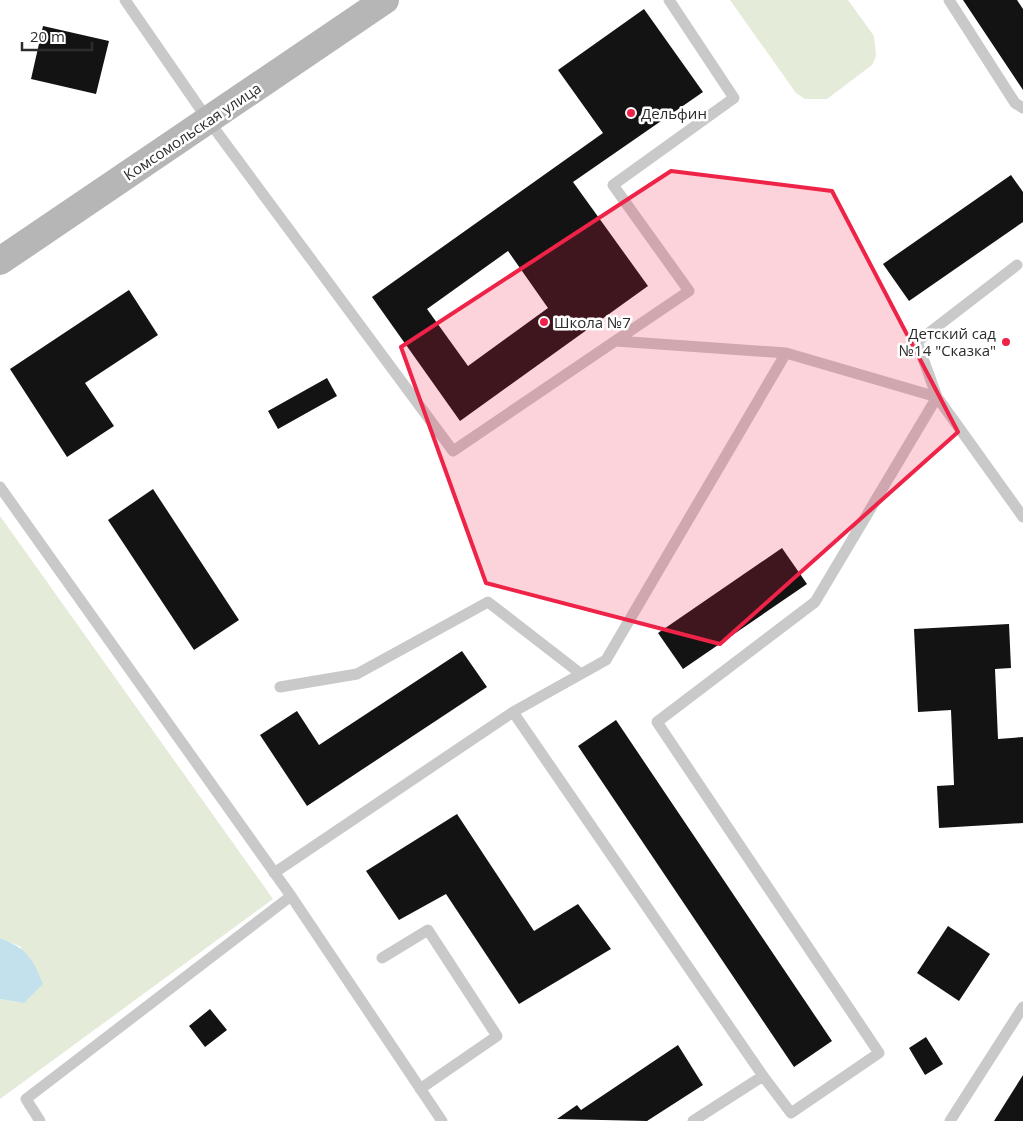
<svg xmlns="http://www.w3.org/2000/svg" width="1023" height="1121" viewBox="0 0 1023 1121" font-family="'Open Sans',sans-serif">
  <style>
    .green { fill: #e4ebd8 }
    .water { fill: #c3e1ec }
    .building { fill: #131313; fill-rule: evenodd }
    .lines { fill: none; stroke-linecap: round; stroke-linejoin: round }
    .service { stroke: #c9c9c9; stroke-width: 11 }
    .secondary { stroke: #b6b6b6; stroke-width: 28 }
    .marked { fill: #ee2347; fill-opacity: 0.2; stroke: #ee2347; stroke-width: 4; stroke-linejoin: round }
    .poi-dot { fill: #ee2347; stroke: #fff; stroke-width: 2 }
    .labels { text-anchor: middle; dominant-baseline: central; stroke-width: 5; stroke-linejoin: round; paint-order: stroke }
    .poi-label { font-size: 15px; fill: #2c2c2c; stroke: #fff; text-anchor: start }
    .street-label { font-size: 15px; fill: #2c2c2c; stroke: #fff }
  </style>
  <rect width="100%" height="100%" fill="#fff"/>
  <path class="green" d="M730,0H848L874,36L876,56L872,65L827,99H805L796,93Z
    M0,516L273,899L0,1099V999L24,1003L21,947L0,938Z"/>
  <path class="water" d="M0,938C27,949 32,957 43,984L24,1003L0,999Z"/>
  <path class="building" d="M963,0H1017L1023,9V90Z
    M644,9L703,92L573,182L648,286L460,421L372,297L603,133L558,70ZM508,251L548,308L468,366L427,309Z
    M43,26L109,41L96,94L31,79Z
    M1011,175L1023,192V222L909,301L883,264Z
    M129,290L158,335L85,383L114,426L67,457L10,369Z
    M327,378L337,396L278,429L268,411Z
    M153,489L239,620L194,650L108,520Z
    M782,548L807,584L683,669L658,633Z
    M1009,624L1011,668L995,669L998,739L1023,737V823L939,828L937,786L954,785L951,710L918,712L914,629Z
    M462,651L487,687L307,806L260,735L297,711L319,745Z
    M616,720L832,1041L794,1067L578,746Z
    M457,814L534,931L578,904L611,949L519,1004L446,894L399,920L366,871Z
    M948,926L990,954L959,1001L917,973Z
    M210,1009L227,1030L205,1047L189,1026Z
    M926,1037L943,1064L925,1075L909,1048Z
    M678,1045L703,1085L647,1121L557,1119L577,1105L581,1110Z
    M1023,1075V1121H994Z"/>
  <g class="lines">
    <path class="service" d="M125,0L208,120L453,451L689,291L613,185L734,98L669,0
      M949,0L1015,103L1023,108
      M1017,265L917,342L937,397L1023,517
      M616,341L786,353
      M0,487L291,896L442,1121
      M280,687L357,674L488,602L581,674
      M274,873L513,712L763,1076L791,1113L879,1053L657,722L815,602L937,397L786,353L606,660L513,712
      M382,958L428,930L497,1036L420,1089
      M40,1121L26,1099L291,896
      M693,1121L763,1076
      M950,1121L1023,1007"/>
    <path class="secondary" d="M0,261L385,0"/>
  </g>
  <path class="marked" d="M671,171L832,191L958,432L720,644L486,583L401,347Z"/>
  <g class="poi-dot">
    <circle cx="631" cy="113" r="5"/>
    <circle cx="544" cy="322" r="5"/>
    <circle cx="1006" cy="342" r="5"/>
  </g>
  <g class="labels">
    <g class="poi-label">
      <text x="641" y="113">Дельфин</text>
      <text x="554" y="322">Школа №7</text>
      <text x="996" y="333" text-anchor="end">Детский сад<tspan x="996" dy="17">№14 "Сказка"</tspan></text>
    </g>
    <g class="street-label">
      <text transform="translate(192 131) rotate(-34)">Комсомольская улица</text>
    </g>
  </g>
  <path d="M22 42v8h70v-8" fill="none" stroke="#2c2c2c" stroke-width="2.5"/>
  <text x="30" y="42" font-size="15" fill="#2c2c2c" stroke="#ffffff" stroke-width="4" paint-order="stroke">20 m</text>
</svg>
